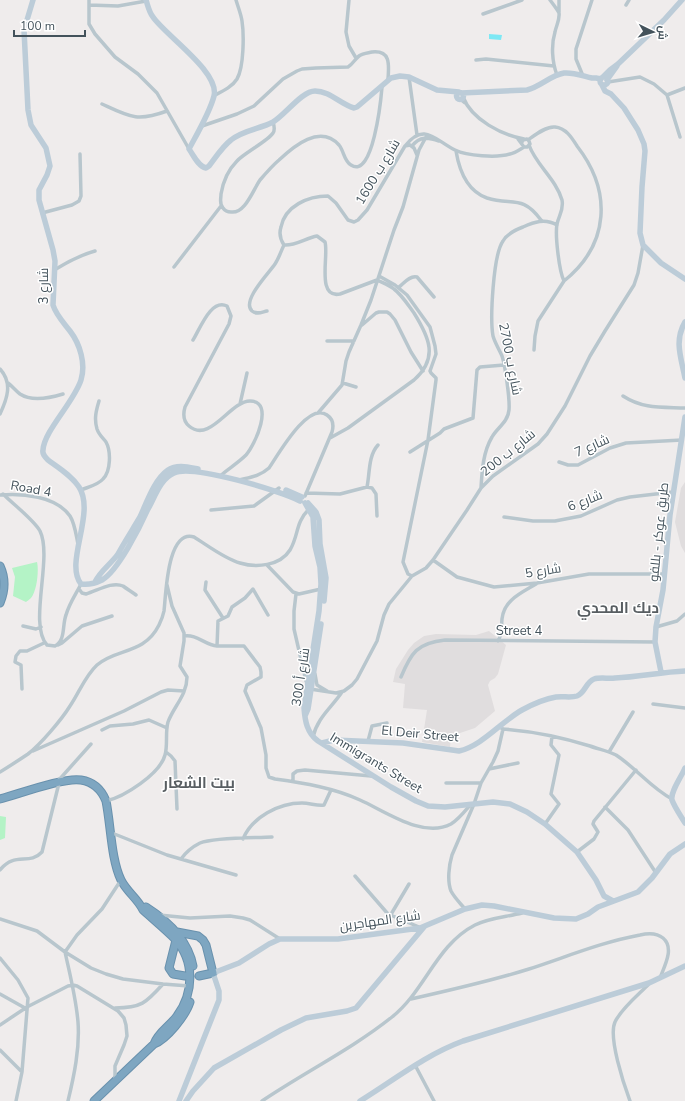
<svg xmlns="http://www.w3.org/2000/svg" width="685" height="1101" viewBox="0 0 685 1101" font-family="'Nunito Sans',Cairo,sans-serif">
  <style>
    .education { fill: #e0ddde }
    .green { fill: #b4f3c6 }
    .water { fill: #7de8f4 }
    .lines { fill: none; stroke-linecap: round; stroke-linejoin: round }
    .highway-casing { stroke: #6991ad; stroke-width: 9 }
    .street { stroke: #b8c6cd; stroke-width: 3.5 }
    .secondary { stroke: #bcccd8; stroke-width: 5.5 }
    .highway { stroke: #7ea6c1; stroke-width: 7 }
    .labels { text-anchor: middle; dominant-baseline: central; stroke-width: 3; stroke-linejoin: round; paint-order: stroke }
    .street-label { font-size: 13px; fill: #43525b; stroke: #fff }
    .quarter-label { font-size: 15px; font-weight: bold; fill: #585e62; stroke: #fff }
  </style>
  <rect width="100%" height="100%" fill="#efecec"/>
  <path class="education" d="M685,482V553L681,546L675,522L681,488Z
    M489,631L506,645L498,674L495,678L490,681L488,685L495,711L475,728L451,736L450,747L422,742L427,710L403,708L405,684L393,682L396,669L408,650L414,643L424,636L436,634L476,635Z"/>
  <path class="green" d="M37,562C39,570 37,591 31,598C29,600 27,601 26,602L13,596L15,577L12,568Z
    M0,816L6,817L5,838L0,840Z"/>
  <path class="water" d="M489,34L502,35L501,40L489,39Z"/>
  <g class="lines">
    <defs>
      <path id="highway" d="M0,566C6,579 5,591 0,603
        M0,799C19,794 64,777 81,780C94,782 102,791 106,801C111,826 111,859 121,880C127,892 138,899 143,910C154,920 165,929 175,939C195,961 194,993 177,1016C170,1026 158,1032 154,1044
        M146,907C168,921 188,940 193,966
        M177,932L198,936L203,940L206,945L213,973L199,976
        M176,940L169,968L173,974L185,976
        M94,1101L154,1044C167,1039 186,1015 190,1002"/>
    </defs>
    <use href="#highway" class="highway-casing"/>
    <path class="street" d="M89,0V24L95,34L115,57L138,74L157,93L189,149
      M349,0L346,32L349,46L356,58
      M550,0C553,4 557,9 559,13C560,20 556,26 555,32C551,45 552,62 557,75
      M89,5L118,6L146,1
      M626,5L629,0
      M559,12V0
      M483,14L522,0
      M476,60L486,59L554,66
      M583,76L576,59V49L592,0
      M409,77L417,135
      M608,82L640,77L654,84L667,95L680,137
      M215,95C223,91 232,87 237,79C244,67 244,34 242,21C241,14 238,7 236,0
      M667,95L685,88
      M463,97C472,120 502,135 524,139
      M460,99L465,103
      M102,104C130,117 137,122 167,111
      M273,122C274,125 275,130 273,133C268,141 244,153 237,161C228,170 223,182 221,194C221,199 219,204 223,208C225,211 228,212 231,212C245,214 253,190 260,180C266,173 272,166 279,160C294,146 320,124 339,145C344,151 344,161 351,165C373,180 381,99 382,87
      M202,126L237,114L254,106L283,79L297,71L302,69L316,68L348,67C353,64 355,59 359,56C363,53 368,53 372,52C391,50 389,65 388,79
      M518,139L524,147H527L530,144L529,141L527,139L523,140L522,142
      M528,140C535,135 546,126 555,127C566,128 572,138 577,146C612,191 610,244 564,281C559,271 555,235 557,224C559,215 564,210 562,200C556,179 536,165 529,145
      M405,146L410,145L414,148L417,155
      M412,146C420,136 428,137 439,141
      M456,151C459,169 467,191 487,198C512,206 522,194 541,220
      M42,213L72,205L79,201L81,196L80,154
      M174,267L221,206
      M54,269H56C69,261 81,255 95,251
      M379,276L395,285L407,295L430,327L435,346L436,354L430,371L431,373L436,378V380L428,440L403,562L408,574L412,576
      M377,280L340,294C316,299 329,255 325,242L317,236C306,238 295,246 284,245C280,239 279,233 281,227C285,206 308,196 328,196L336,203L348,220L354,222L358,220L367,210L405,146C424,121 436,141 455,150C467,156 497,158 510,154C515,153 519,150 524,147
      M399,287C404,283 410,275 417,277L434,297
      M267,311C262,312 257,315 252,311C241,301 269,273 275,264C279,258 281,251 284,245
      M362,325L376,313L379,312H387L390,314L395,320L411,352L423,371
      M193,340C200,329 211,298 227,306L231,316L229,324L185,407C183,414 183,421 189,426C210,444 230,401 250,401C275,401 255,445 246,455C238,463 228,469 220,476
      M327,341H354
      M534,350L535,336L538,321L564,281
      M0,369C13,383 7,399 0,414
      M8,383C12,386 16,391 20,394C32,402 50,398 63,394
      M343,383L356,387
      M623,396C643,409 661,407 685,408
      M240,404L247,373
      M318,413L342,385L346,361L349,352L361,325L371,300L394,230L403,207L419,150L426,137
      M330,438L348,428L414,380C439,358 429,337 414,313C408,305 402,295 394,289C389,285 383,283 377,280
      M410,452L440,433L444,429L473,418L477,370L480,367L504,365
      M559,462L568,465H578L610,448L626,443L682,440
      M239,480C251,477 260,476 269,468C278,455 308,401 327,415C333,419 334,425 332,432L305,496
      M367,487C370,473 368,456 378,445
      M481,488C482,471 483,452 492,437C497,428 508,422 509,410C510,399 505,365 502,356C499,349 495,343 493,336C490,319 493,255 503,241C507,234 515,230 523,227C534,222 545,218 557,225
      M81,490C88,487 98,485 103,479C111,471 111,451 106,442C103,438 99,435 97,429C94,419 96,411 99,401
      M306,493L340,494L367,487L372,488L376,494L377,516
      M3,494C13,504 34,520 40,531C53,558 28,624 47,645L55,646C66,640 62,625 66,615C69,604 76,594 81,584
      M0,495C22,493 56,496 70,516C75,524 76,535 78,544
      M211,510L254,506L279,488
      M504,517L533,521H555L581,516L617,500L630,497L673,492
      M433,560L457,577L494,587L537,583L589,574H664
      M267,565L293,592L299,594L321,589
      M206,582L205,590L223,618
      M79,589L82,593L86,594C97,591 112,581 123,586C127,589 132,592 136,595
      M296,594L294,611V629L306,681
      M23,626L36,629L41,627
      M656,627L677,621L685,614
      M184,636C197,634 205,645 217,646L218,621L228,616L232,607L245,598L253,589L268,615
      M498,641C503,632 501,628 502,619C504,600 521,593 536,584
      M58,645L62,643L82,626L112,616
      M217,646H244L260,667L261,672V677L247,685L245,691L261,728L266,755V768L269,777L275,779C304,783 334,788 360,800C385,811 423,839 451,824C459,819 465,811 471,804
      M315,674L317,685L327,691
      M401,677C411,653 417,643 445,640L655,642
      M22,689L21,665L15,662L16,656L20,651H27L44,643
      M310,689L336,693L344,691L352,685L357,679L377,641L384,615L389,604L412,576L426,568L433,560L467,510L481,488L493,476L538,444L547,434L565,406L590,356L605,331L634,285L638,273L643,245
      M653,704L685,708
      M502,729C532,731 561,737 590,746C598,749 608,751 616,755C636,768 651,788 672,799
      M102,730L110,726L133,724L149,720L167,728
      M313,737C317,718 332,707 342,692
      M368,741L372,726L387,723
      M33,751L124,711L161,692L168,690L184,691
      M166,752L171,756L175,761L177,809
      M609,752L633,712
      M489,769L518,763
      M0,772C10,766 19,760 28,754C41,744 62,719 70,706C79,693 85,676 97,665C116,648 144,655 159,625C161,621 163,616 164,611C166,595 167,529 194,537C207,545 225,559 240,563C256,568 280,566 290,550C299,535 295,523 309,509
      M58,781L91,744
      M293,781V774L297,771L305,770L371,776
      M446,783H481
      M106,801C124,797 160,774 165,755C168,745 165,732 168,722C174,706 187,695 187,677L180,666L184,641V633L172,606L167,585
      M605,807L628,830L656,873
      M545,824L559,804L551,794L559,755L551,745L552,736
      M112,833L167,855L236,875
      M243,839C252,817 279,803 302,803C310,803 317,806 324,805L331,790
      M577,852L594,839L598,832L593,824L594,821L636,770
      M181,859C186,852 192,847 200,843C215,837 254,838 272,837
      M0,870C15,851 29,866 42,852L59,783
      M355,876L388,914L419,927
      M465,909C460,903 454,897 451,891C447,881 449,865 452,855L474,804L481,783L493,762L498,751L503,729
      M159,915L190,918L230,916L243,918L250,920L280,939
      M390,916L409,884
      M0,919L37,931L65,952L91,968L106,974L123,979L163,984L189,986
      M0,958L18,980L28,998L22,1072L16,1101
      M0,994L25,1008
      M411,999C451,990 491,981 529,969C566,957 602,942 640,935C648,933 657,933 663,938C675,948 664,967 660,978
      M115,1008C141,1008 146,1003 163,984
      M0,1025L27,1007L68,986L73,985L77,986L118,1011L124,1018L126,1025L127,1036L124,1045L115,1066V1080
      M0,1050L22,1072
      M415,1065L434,1101
      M68,1101C74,1076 80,1048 78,1022C76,998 70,975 65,952L77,935L102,909L121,880
      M262,1101C305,1072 352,1049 392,1017C425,991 436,945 475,925C489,918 506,917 522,913
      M630,1101C624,1085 608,1037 615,1022C621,1009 638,995 648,985"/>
    <path class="secondary" d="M33,0L24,30L28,110L31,125L46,148L50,166L47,175L39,190V200L53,250L55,261L53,305C56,315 64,323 70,331C80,344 86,364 81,380C74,402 44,431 43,450C42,454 45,457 48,460C59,468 72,476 79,487C96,513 64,563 81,584C87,585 96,583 102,580C118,571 140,527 148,509C155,497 160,479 174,473C192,464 281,491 300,501
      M146,0C148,6 149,12 153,17C165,35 220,72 214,96C210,112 197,134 189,149C194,156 198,166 206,168L209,166C216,157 222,147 231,140C243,130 260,129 273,122C285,115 302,91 315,91C330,91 340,104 354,108L357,107L391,78L400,76L409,77L437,90L459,92
      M603,77L610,70L618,64L664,20L682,0
      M600 81a4 4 0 1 1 8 0a4 4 0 1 1-8 0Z
      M607,80L617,66
      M602,85L605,91L611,94L624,108L638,130L644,144L645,151L642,187L640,233L643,245L661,263L685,279
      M456.5 96a3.5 3.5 0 1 1 7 0a3.5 3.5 0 1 1-7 0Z
      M461,93L527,90C540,87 551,75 564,73C573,72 583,76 592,78H596L601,79
      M685,322C674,341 681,357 685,378
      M286,490L302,497
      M305,503L313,517L315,546L320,567L321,584L319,611L304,708C305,721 307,733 318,741L391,787L416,801L428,806L445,807L493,802L510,804L527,812L545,824L577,852L596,880L604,896L613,901
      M308,503L316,512L319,520L320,544L326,578L324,601
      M95,582C100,571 111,564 118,554C125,541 133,529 140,517C147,502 154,480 168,470C177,464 188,467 198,469
      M661,672L655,642L656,627L663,590L670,515L685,417
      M305,716L308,709L321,624
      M322,743L334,740L403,743L459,751C482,746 502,721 522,710C533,704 544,699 556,697C563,696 571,698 577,696C585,693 586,682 594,679C600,677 609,679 615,678C639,677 661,672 685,671
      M685,768C682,776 670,792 672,800C675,808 681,816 685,823
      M179,1101L219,1000V991L213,973L239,963L269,944L280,939H338L420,928L465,909L482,905L494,906L554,918L576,919L588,914L598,907L638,892L652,878L670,854L685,844
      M186,1101L193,1091L214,1068L281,1030L306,1018L347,1011L356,1008L424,927
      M360,1101C394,1080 425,1055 463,1041L649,983L685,966"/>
    <use href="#highway" class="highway"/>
  </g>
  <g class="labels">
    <g class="street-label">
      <text transform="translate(378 172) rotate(-59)">شارع ب 1600</text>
      <text transform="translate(44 286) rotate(-90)">شارع 3</text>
      <text transform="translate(510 359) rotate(79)">شارع ب 2700</text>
      <text transform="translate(592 446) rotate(-24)">شارع 7</text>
      <text transform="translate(508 453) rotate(-39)">شارع ب 200</text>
      <text transform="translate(31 489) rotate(10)">Road 4</text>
      <text transform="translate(585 501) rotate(-21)">شارع 6</text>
      <text transform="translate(659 532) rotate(-84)">طريق عوكر - بللفو</text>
      <text transform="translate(543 571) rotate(-9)">شارع 5</text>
      <text x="519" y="631">Street 4</text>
      <text transform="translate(301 677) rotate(-81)">شارع أ 300</text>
      <text transform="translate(420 734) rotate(5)">El Deir Street</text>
      <text transform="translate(376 763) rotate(31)">Immigrants Street</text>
      <text transform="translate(380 921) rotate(-8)">شارع المهاجرين</text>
    </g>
    <g class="quarter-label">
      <text x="618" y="608">ديك المحدي</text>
      <text x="199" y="783">بيت الشعار</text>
    </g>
  </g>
  <g transform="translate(653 32) rotate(95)" stroke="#ffffff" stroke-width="3" paint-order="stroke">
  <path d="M0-3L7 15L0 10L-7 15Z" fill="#43525b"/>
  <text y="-6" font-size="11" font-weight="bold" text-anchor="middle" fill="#43525b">ش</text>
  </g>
  <path d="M14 30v6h71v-6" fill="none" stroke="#43525b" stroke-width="2"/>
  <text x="20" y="30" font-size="12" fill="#43525b" stroke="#ffffff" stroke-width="3" paint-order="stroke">100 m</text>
</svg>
